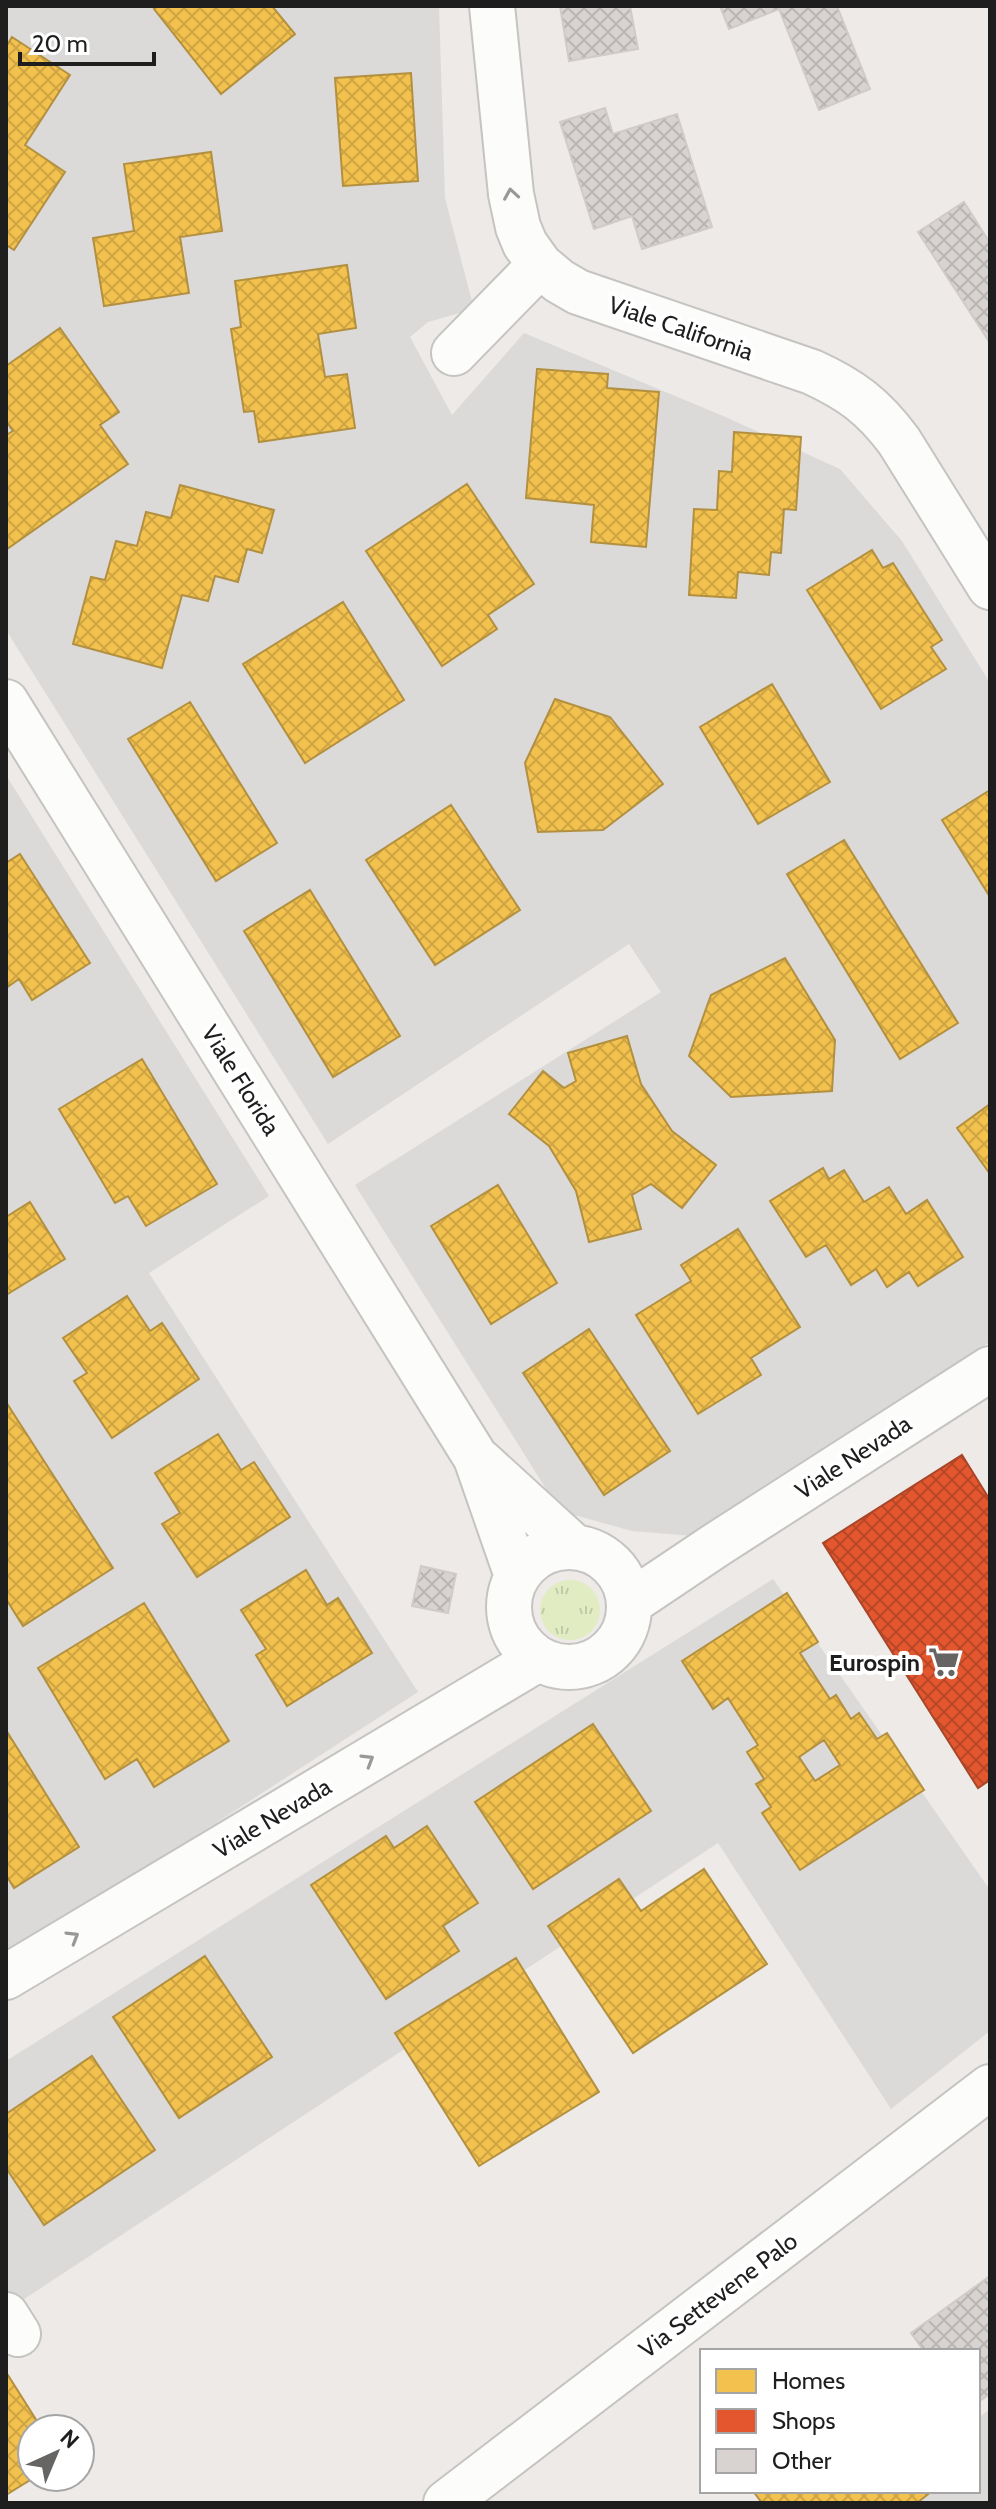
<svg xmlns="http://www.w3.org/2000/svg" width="996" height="2509" viewBox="0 0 996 2509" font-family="Cabin,sans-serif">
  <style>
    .residential { fill: #dcdad8 }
    .grass { fill: url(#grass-tufts) }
    .homes { fill: url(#homes-cross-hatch); stroke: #b29040; stroke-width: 2; fill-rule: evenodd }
    .shops { fill: url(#shops-cross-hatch); stroke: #a94629; stroke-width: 2 }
    .building { fill: url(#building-cross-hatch); stroke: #d0cbc8; stroke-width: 2 }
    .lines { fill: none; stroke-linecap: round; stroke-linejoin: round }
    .minor-casing { stroke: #c5c4c3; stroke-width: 48 }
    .minor { stroke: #fcfcfb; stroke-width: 44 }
    .oneway { stroke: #989898 }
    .labels { text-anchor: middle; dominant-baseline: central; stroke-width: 8; stroke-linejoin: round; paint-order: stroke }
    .street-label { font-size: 24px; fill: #1e1e1e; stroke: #fff }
    .poi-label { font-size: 24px; font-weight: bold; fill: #1e1e1e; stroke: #fff; text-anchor: end }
  </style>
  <defs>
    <pattern id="grass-tufts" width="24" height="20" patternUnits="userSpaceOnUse" patternTransform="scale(2)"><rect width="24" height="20" fill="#e1ecc3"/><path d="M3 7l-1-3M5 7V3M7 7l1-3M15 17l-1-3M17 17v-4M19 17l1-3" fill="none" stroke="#c1caa7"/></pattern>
    <pattern id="homes-cross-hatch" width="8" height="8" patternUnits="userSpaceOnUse" patternTransform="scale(2)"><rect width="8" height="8" fill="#f2c14e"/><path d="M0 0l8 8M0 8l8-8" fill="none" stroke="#cfa544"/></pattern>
    <pattern id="shops-cross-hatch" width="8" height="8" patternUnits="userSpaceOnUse" patternTransform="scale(2)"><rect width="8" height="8" fill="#e4572e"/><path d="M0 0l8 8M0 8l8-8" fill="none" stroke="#b84727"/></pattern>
    <pattern id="building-cross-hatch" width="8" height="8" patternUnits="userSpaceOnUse" patternTransform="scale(2)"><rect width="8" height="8" fill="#d8d3d1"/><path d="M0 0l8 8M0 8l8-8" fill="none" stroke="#b9b5b3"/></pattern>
  </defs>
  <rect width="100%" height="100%" fill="#edeae7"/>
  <path class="residential" d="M6,6H439L445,198L474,309L428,322L410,337L452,415L524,333L728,418L840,469L902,541L990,683V1342L693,1536L632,1531L560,1511L355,1185L661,992L629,944L328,1144L6,630Z
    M6,775L269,1196L149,1273L418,1692L6,1959Z
    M773,1579L990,1890V2031L891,2109L718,1843L9,2309L6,2304V2061Z
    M990,2409V2503H868L883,2491H978V2418Z"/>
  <path class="grass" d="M540 1610a30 30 0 1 1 60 0a30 30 0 1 1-60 0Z"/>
  <path class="homes" d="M158,6H272L295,34L221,94L154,9Z
    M12,37L70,75L25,145L65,172L14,250L6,245V47Z
    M411,73L418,181L343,186L335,78Z
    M211,152L222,231L180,237L189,293L104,306L93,238L134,231L124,164Z
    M347,265L356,328L318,334L325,377L347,374L355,428L259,442L254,411L244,412L231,329L241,327L235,281Z
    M60,328L119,412L100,425L128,464L7,549L6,435L13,431L6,421V366Z
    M537,369L608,374L607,388L659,392L646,547L591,542L594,505L526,498Z
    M734,432L801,437L796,510L784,509L781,553L771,552L769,575L738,572L736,598L689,595L694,509L717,510L719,471L732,472Z
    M467,484L534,584L488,615L497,629L442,666L366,551Z
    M180,485L274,510L262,553L247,549L238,582L215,576L208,601L182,595L162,668L73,644L91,577L105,580L116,541L137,546L146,512L171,518Z
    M872,550L883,568L893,563L942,640L931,647L946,669L881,709L807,590Z
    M343,602L404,700L305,763L243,664Z
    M772,684L830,782L758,824L700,727Z
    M555,699L610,717L663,784L603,830L538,832L525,763Z
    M190,702L277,843L216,881L128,739Z
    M990,790V897L942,820Z
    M451,805L520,910L435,965L366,860Z
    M844,840L958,1023L900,1059L787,874Z
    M20,854L90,963L32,1000L19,979L6,988V863Z
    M310,890L400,1036L333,1077L244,931Z
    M785,958L835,1040L832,1091L731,1097L689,1056L711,995Z
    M627,1036L641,1084L672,1131L716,1165L682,1208L651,1184L632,1195L641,1229L589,1242L576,1191L549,1146L509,1114L543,1071L564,1088L576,1081L568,1053Z
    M142,1059L217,1184L146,1226L128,1196L115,1203L59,1109Z
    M990,1104V1174L957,1128Z
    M823,1168L829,1179L844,1170L864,1202L889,1187L906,1214L927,1200L963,1257L918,1286L909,1272L887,1287L876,1269L851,1285L826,1245L806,1257L770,1201Z
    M498,1185L557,1283L491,1324L431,1226Z
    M30,1202L65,1259L6,1295V1217Z
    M738,1229L800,1327L751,1358L761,1375L698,1414L636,1315L691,1281L681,1265Z
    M127,1296L150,1331L162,1323L199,1379L112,1438L74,1381L87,1373L63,1338Z
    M589,1329L670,1451L604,1495L523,1373Z
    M6,1402L113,1568L23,1626L6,1599Z
    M218,1434L241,1470L254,1462L290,1517L197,1577L162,1524L180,1513L155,1473Z
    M306,1570L327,1605L338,1598L372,1653L287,1706L256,1655L266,1649L241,1610Z
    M787,1593L818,1642L800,1653L830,1699L836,1695L851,1719L859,1713L877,1739L887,1733L924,1790L800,1870L762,1813L771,1807L756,1784L764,1779L747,1752L758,1745L728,1698L713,1709L682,1661ZM824,1740L840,1765L815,1781L799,1757Z
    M144,1603L229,1741L154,1787L137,1759L105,1779L38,1668Z
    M593,1724L651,1811L533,1889L475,1802Z
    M6,1730L79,1847L14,1888L6,1875Z
    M427,1826L478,1903L443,1926L459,1951L386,1999L311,1885L386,1836L394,1848Z
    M704,1869L767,1964L633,2053L548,1926L619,1879L641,1911Z
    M205,1956L272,2057L179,2118L113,2017Z
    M516,1958L599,2092L479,2166L395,2033Z
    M92,2056L155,2150L44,2225L6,2168V2114Z
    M6,2372L42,2429H32V2477H35L6,2495Z
    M753,2491H932L917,2503H762Z"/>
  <path class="shops" d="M962,1455L990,1500V1780L978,1788L823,1543Z"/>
  <path class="building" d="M560,6H630L638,49L569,61Z
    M720,6H837L870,89L819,110L779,9L729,29Z
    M605,108L613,134L677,114L712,227L642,249L632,216L594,229L560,122Z
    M964,202L990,243V343L918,232Z
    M421,1566L456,1574L448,1613L412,1606Z
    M990,2276V2394L978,2402V2351H924L911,2333Z"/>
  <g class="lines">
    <defs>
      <path id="minor" d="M492,6L511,194L518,227L525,244L540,265L559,281L578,292L812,372C851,390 873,406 899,441L990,587
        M454,353L540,265
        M6,702L476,1458L517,1576
        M481,1462L573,1546
        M509 1607a60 60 0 1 1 120 0a60 60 0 1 1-120 0Z
        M631,1602L716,1545L990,1369
        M6,1977L538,1659
        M6,2315L18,2334
        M446,2503L990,2087"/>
    </defs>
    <use href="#minor" class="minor-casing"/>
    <use href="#minor" class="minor"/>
  </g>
  <defs><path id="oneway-chevron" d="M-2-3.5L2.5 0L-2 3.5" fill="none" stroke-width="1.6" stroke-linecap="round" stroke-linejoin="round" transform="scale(2)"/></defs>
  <g class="oneway">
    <use href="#oneway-chevron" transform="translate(511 194) rotate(-99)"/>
    <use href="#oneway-chevron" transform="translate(368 1760) rotate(-31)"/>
    <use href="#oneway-chevron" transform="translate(73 1937) rotate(-31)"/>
  </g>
  <defs>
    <symbol id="supermarket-bare" viewBox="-9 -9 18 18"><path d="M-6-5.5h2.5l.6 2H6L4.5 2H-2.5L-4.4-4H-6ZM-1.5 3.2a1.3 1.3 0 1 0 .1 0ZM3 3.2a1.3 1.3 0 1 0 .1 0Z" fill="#666564" stroke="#fff" stroke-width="2.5" paint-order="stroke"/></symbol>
  </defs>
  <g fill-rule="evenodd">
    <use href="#supermarket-bare" x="922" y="1640" width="44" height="44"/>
  </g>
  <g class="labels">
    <g class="street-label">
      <text transform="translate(681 328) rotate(19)">Viale California</text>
      <text transform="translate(241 1080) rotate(58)">Viale Florida</text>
      <text transform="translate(853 1457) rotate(-33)">Viale Nevada</text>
      <text transform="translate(272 1818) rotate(-31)">Viale Nevada</text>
      <text transform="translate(718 2295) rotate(-37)">Via Settevene Palo</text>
    </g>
    <g class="poi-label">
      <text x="920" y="1662">Eurospin</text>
    </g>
  </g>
  <rect width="996" height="2509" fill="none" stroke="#1e1e1e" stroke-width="16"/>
  <rect x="700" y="2349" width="280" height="144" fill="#ffffff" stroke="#a5a5a5" stroke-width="2"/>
  <rect x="716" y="2369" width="40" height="24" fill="#f2c14e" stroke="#a5a5a5" stroke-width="2"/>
  <text x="772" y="2389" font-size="24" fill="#1e1e1e">Homes</text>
  <rect x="716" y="2409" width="40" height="24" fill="#e4572e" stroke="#a5a5a5" stroke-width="2"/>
  <text x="772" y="2429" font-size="24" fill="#1e1e1e">Shops</text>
  <rect x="716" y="2449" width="40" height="24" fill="#d8d3d1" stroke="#a5a5a5" stroke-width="2"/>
  <text x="772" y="2469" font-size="24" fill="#1e1e1e">Other</text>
  <g transform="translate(56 2453) rotate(44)"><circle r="38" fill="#ffffff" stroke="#a5a5a5" stroke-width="2"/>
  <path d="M0-6L14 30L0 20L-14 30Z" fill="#666564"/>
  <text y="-12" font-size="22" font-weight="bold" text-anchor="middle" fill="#1e1e1e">N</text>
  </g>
  <path d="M20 52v12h134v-12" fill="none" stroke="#1e1e1e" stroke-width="4"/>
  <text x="32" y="52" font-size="24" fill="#1e1e1e" stroke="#ffffff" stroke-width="6" paint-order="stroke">20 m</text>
</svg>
